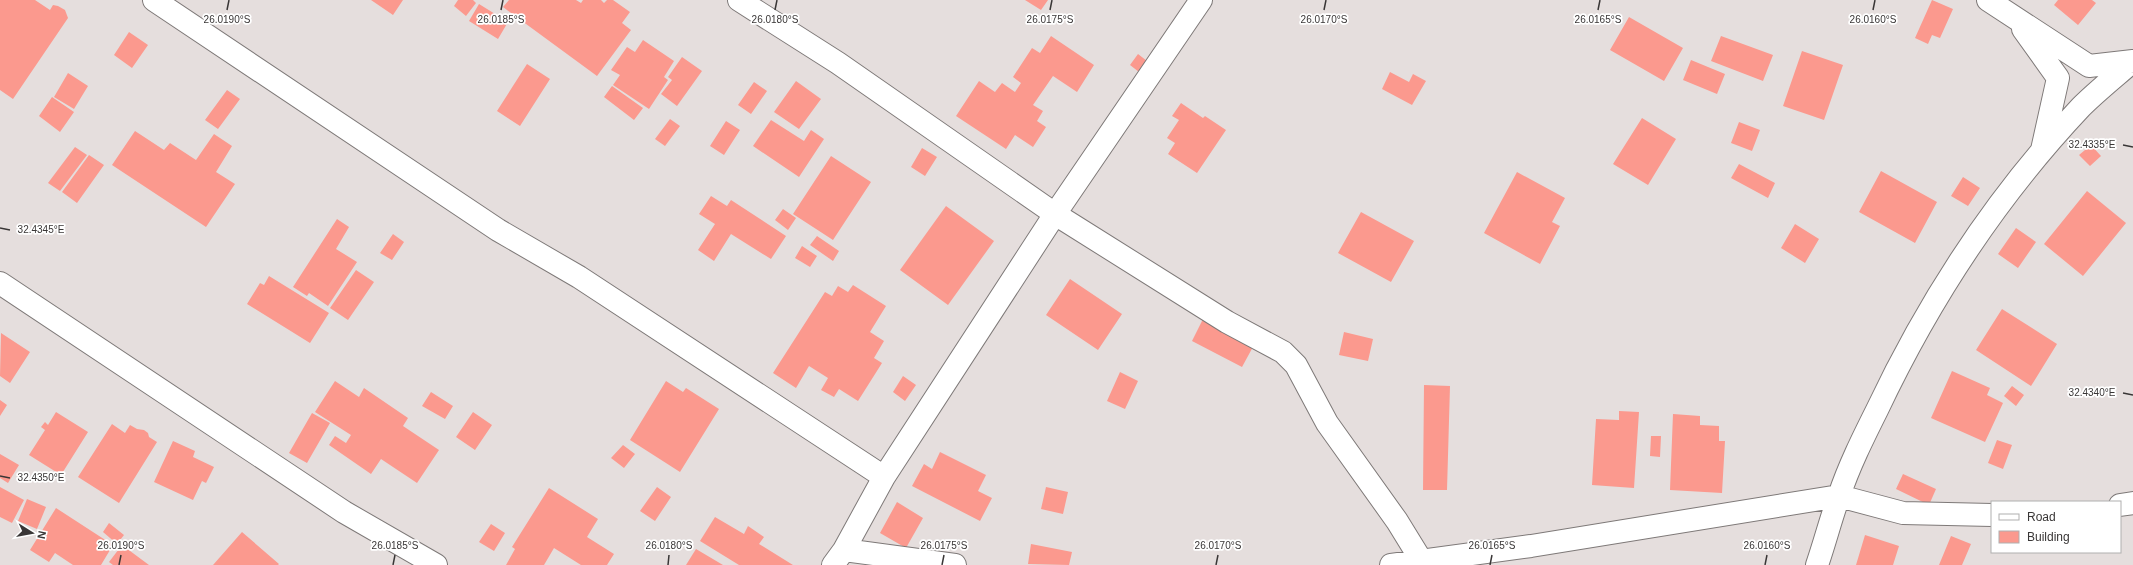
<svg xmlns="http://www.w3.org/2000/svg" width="2133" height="565" viewBox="0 0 2133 565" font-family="Helvetica,sans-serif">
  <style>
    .building { fill: #fb998e }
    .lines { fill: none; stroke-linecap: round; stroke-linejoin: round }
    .minor-casing { stroke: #7e7978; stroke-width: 24 }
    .minor { stroke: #fff; stroke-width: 22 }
    .ticks { fill: none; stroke: #393636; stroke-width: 1.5 }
    .ticks-label { font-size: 10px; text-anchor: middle; fill: #393636; stroke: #fff; stroke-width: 3.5; stroke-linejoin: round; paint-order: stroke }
  </style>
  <rect width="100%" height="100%" fill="#e5dedd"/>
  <path class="building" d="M0,0H35L50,10L53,5L58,6L65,10L68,18L13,99L0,90Z
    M371,0H403L393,15Z
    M458,0H473L476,3L466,16L454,6Z
    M509,0H576L581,3L583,0H601L604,3L607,0H613L630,12L622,23L631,30L597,76L503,7Z
    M1025,0H1048L1041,10Z
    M1932,0L1953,9L1940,38L1932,35L1928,44L1915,38Z
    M2058,0H2092L2096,3L2078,25L2054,5Z
    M479,4L508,22L498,39L469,21Z
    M1629,17L1683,48L1664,81L1610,50Z
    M129,32L148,45L132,68L114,55Z
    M1051,36L1094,65L1077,92L1053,76L1033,105L1043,111L1037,121L1046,127L1033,147L1015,135L1006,149L956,116L979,81L995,92L1002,83L1015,92L1021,83L1013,77L1032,48L1040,53Z
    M1721,36L1773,55L1763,81L1711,61Z
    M643,40L674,61L664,77L668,80L649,109L613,85L620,75L611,70L627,47L635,52Z
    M1802,51L1843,65L1824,120L1783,106Z
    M1138,54L1147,61L1139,72L1130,65Z
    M682,57L702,71L677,106L661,94L672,80L668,77Z
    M1691,60L1725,74L1717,94L1683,80Z
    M527,64L550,79L520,126L497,111Z
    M1390,72L1409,82L1413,74L1426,81L1412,105L1382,89Z
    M68,73L88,86L74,109L54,97Z
    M796,81L821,99L799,129L774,112Z
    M754,82L767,91L751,114L738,105Z
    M612,86L643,108L634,120L604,97Z
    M227,90L240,99L218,129L205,120Z
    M52,97L74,112L60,132L39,116Z
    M1181,103L1203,118L1205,116L1226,130L1197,173L1168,154L1175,143L1167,138L1179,120L1172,116Z
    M1642,118L1676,139L1648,185L1613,164Z
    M670,119L680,126L665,146L655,139Z
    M771,120L804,141L811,130L824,139L799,177L753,146Z
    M726,121L740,130L724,155L710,146Z
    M1739,122L1760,130L1752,151L1731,143Z
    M135,131L164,150L170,143L196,160L214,134L232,146L216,172L235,184L206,227L112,165Z
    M2091,145L2101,156L2090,166L2079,155Z
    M75,147L87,155L60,191L48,183Z
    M922,148L937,157L925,176L911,167Z
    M89,155L104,165L77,203L62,192Z
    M831,156L871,182L833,240L793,214Z
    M1739,164L1775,183L1768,198L1731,178Z
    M1881,171L1937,202L1915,243L1859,212Z
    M1517,172L1565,198L1552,222L1560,226L1540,264L1484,233Z
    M1963,177L1980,188L1968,206L1951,196Z
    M2087,191L2126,223L2083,276L2044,244Z
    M711,196L727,206L731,200L786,236L771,259L731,234L714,261L698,250L715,224L699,214Z
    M946,206L994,241L948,305L900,270Z
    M783,209L796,218L788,230L775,220Z
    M1361,212L1414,241L1391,282L1338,253Z
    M337,219L349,227L336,249L357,262L328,306L309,293L307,296L293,287Z
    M1795,224L1819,239L1805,263L1781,248Z
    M2016,228L2036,242L2018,268L1998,254Z
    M393,234L404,242L392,260L380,253Z
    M817,236L839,251L833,261L810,245Z
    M802,246L817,256L810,267L795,258Z
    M356,270L374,282L348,320L330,308Z
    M269,276L329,313L310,343L247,304L260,283L264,285Z
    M1070,279L1122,314L1098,350L1046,315Z
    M853,285L886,306L870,332L884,341L874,358L882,363L858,401L839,389L834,397L821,390L828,378L809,366L796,388L773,373L825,292L832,296L838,286L848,292Z
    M2002,309L2057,344L2031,386L1976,350Z
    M1203,319L1254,345L1242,367L1192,341Z
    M1344,332L1373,339L1368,361L1339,355Z
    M1,333L30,352L10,383L0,376Z
    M1952,371L1990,388L1987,395L2003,403L1985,442L1931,418Z
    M1120,372L1138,381L1125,409L1107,401Z
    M903,376L916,385L905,401L893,392Z
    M335,381L359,397L364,388L408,418L403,426L439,450L417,483L381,459L371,474L329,445L335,436L346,443L351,435L315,412Z
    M666,381L683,392L686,388L719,409L680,472L630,440Z
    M1424,385L1450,386L1447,490H1423Z
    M2012,386L2024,395L2016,406L2004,396Z
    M431,392L453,406L445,419L422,406Z
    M0,400L7,405L0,416Z
    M1619,411L1639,412L1634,488L1592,485L1596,419L1619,420Z
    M56,412L88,432L61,475L29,455L45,430L41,427L45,422L48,425Z
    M473,412L492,425L475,450L456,437Z
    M312,413L330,423L307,463L289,453Z
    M1673,414L1700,416V425L1719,426V441H1725L1722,493L1670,490Z
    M112,424L125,433L130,425L137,429L144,430L148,433L149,437L157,442L119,503L78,477Z
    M1651,436H1661L1660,457L1650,456Z
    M1997,440L2012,445L2003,469L1988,463Z
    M173,441L195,451L193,457L214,467L206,483L202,481L193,500L154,482Z
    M623,445L635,454L624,468L611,458Z
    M940,452L986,475L978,491L992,498L980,521L912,486L924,464L932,469Z
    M0,454L19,465L8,483L0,478Z
    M1903,474L1936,489L1929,505L1896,489Z
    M0,487L24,500L12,523L0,517Z
    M657,487L671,497L655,521L640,511Z
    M1046,487L1068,492L1063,514L1041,509Z
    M549,488L598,519L587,537L614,554L607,565H581L554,548L544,565H506L515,549L512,547Z
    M27,499L46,507L37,529L18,521Z
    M897,502L923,518L906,548L880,533Z
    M56,508L113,545L101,565H73L55,553L49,562L30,550Z
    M715,517L744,534L748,526L764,537L759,544L793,565H739L700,541Z
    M109,523L124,535L117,544L103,532Z
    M491,524L505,533L494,551L479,542Z
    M242,532L279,564L278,565H213Z
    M1865,535L1899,546L1893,565H1856Z
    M1951,536L1971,544L1962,565H1939Z
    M1031,544L1072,552L1069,565L1028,564Z
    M122,545L149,565H113L109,562Z
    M696,549L723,565H686Z"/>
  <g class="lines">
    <defs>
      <path id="minor" d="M154,0L498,230L579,277L884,477
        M739,0L838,63L1055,214L1227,322L1283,352L1296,365L1327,423L1397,521L1421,560
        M1988,0L2089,66L2133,61
        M2023,29L2058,78L2042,150
        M0,283L344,512L436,565
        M2120,505L2133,503
        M844,550L955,565
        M833,565L844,550L884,477L1055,214L1201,0
        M1391,565L1531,546L1839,496L1903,513L1992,515
        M1817,565C1825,542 1831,518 1839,496C1849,466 1863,438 1877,410C1929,300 1997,196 2081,107C2097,91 2116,76 2133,61"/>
    </defs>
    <use href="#minor" class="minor-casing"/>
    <use href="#minor" class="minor"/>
  </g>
  <path class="ticks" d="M227,10L229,0M501,10L503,0M775,10L777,0M1050,10L1052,0M1324,10L1326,0M1598,10L1600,0M1873,10L1875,0M2123,145L2133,147M0,228L10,230M2123,393L2133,395M0,476L10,478M119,565L121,555M393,565L395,555M668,565L669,555M942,565L944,555M1216,565L1218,555M1490,565L1492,555M1765,565L1767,555"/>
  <g class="ticks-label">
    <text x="227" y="23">26.0190°S</text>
    <text x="501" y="23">26.0185°S</text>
    <text x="775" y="23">26.0180°S</text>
    <text x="1050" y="23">26.0175°S</text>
    <text x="1324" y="23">26.0170°S</text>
    <text x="1598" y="23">26.0165°S</text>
    <text x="1873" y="23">26.0160°S</text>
    <text x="2092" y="148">32.4335°E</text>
    <text x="41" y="233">32.4345°E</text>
    <text x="2092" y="396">32.4340°E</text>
    <text x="41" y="481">32.4350°E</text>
    <text x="121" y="549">26.0190°S</text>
    <text x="395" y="549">26.0185°S</text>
    <text x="669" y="549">26.0180°S</text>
    <text x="944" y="549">26.0175°S</text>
    <text x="1218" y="549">26.0170°S</text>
    <text x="1492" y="549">26.0165°S</text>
    <text x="1767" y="549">26.0160°S</text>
  </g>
  <rect x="1991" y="501" width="130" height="52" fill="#ffffff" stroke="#b0afaf"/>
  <rect x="1999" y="514" width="20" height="6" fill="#ffffff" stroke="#b0afaf"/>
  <text x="2027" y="521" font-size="12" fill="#393636">Road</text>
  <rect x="1999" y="531" width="20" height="12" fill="#fb998e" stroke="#b0afaf"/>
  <text x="2027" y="541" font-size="12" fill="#393636">Building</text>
  <g transform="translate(32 533) rotate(101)" stroke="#ffffff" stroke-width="3" paint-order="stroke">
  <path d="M0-3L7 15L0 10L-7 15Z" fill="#393636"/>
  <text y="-6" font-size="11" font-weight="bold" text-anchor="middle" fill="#393636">N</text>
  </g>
</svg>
